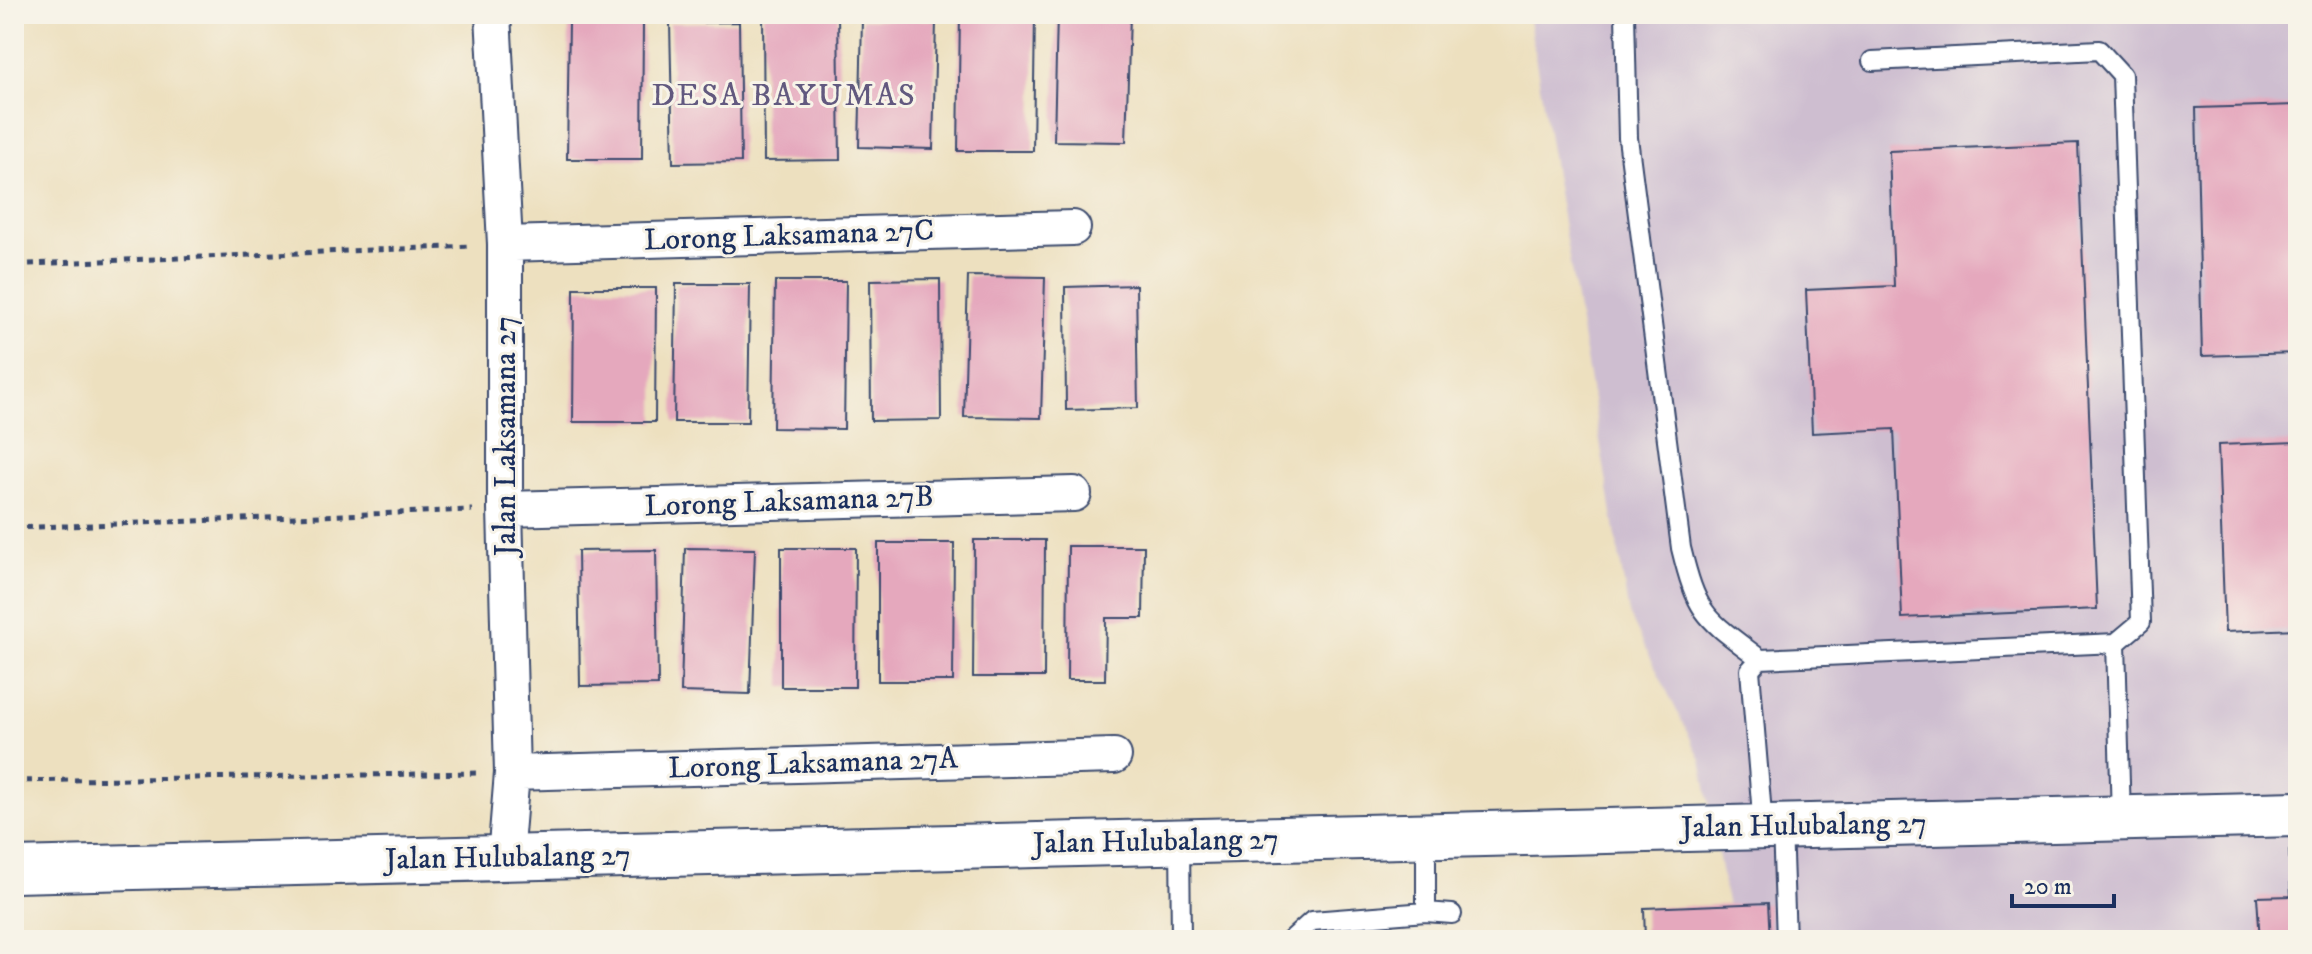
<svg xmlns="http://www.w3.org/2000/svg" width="2312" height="954" viewBox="0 0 2312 954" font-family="'IM FELL DW Pica',serif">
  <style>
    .industrial { fill: #cebed0 }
    .building { fill: #e5a8bd }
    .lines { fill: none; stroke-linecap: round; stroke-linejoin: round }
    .lane-casing { stroke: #3a4a6d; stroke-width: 22 }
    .street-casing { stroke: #3a4a6d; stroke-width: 38 }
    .secondary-casing { stroke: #3a4a6d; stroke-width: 48 }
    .path { stroke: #3a4a6d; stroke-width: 5; stroke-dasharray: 6 6; stroke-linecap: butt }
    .lane { stroke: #fff; stroke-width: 18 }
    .street { stroke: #fff; stroke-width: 34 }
    .secondary { stroke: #fff; stroke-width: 44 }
    .labels { text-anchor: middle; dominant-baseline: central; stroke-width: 6; stroke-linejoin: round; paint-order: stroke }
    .street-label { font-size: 30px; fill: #1b2f5e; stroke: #f7f3e8 }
    .neighbourhood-label { font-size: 32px; letter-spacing: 2px; fill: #62597f; stroke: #f7f3e8 }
  </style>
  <rect width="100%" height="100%" fill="#f7f3e8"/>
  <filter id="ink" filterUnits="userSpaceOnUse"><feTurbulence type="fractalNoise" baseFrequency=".0125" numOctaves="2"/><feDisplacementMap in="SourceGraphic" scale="16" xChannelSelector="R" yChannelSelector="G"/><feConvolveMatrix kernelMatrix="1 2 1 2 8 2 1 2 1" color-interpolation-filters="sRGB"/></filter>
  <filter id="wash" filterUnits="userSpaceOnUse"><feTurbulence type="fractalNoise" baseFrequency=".006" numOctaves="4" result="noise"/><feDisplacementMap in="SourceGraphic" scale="32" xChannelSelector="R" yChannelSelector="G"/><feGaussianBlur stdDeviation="1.8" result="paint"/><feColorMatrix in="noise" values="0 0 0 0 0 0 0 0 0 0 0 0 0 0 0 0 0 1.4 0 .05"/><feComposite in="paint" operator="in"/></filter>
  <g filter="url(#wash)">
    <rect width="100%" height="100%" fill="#ede0bf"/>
    <path class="industrial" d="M1528,14H2298V940H1734L1701,760L1629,614Z"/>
    <g id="blocks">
      <path class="building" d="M763,14H838L840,160L764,161Z
        M960,14H1035L1033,151H958Z
        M1057,14H1130L1126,142L1054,141Z
        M862,19L936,20L933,149L859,147Z
        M569,21L643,22L642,159H567Z
        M739,22L741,162L673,163L670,23Z
        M2298,105V353L2202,356L2196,108Z
        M2078,143L2097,609L1902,618L1894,429L1812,433L1806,290L1894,286L1889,151Z
        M968,276L1045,277L1041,418L964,417Z
        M940,279L941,420L871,421L870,280Z
        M775,281H846L844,429L773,428Z
        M676,284H750L748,422H674Z
        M1136,285L1138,408L1066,410L1065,287Z
        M574,288H656L655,422H573Z
        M2298,442V629L2225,632L2218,445Z
        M974,540H1045L1044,677H973Z
        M878,543H954L953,681H878Z
        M1068,546H1144L1143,618H1106L1105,680H1067Z
        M685,548L755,549L750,694L681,692Z
        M781,548H856L855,687H781Z
        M656,550L658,685L580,686L578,551Z
        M2289,851H2298V940H2260L2257,897L2291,896Z
        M1768,903L1770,940H1645L1644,908Z"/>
    </g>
  </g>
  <g filter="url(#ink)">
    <use href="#blocks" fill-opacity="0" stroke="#3a4a6d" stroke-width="2"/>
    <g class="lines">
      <defs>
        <path id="lane" d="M1625,14L1628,138L1681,548C1698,617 1705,617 1760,659
          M2116,643L2121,818
          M1763,827L1750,670L1760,659L2116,643L2141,622L2122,75L2099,50L1872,61
          M1782,827L1786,940
          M1180,841L1181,940
          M1426,912L1452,914
          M1291,940L1312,921L1426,912V835"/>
        <path id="street" d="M493,14L505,244V509L512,773L505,858
          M505,244L1073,228
          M505,509L1074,494
          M512,773L1114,756"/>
        <path id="secondary" d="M14,870L2298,814"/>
      </defs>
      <use href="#lane" class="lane-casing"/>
      <use href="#street" class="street-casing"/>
      <use href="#secondary" class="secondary-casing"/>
      <path class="path" d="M29,264L472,246
        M14,528L472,510
        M14,781L479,773"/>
      <use href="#lane" class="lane"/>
      <use href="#street" class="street"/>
      <use href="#secondary" class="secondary"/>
    </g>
  </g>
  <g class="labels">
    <g class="street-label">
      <text transform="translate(789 236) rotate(-2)">Lorong Laksamana 27C</text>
      <text transform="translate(506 436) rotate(-90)">Jalan Laksamana 27</text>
      <text transform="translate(789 502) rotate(-2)">Lorong Laksamana 27B</text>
      <text transform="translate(813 764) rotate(-2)">Lorong Laksamana 27A</text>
      <text transform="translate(1804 826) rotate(-1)">Jalan Hulubalang 27</text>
      <text transform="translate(1156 842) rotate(-1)">Jalan Hulubalang 27</text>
      <text transform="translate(508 858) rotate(-1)">Jalan Hulubalang 27</text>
    </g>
    <g class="neighbourhood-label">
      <text x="784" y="96">DESA BAYUMAS</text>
    </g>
  </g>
  <rect width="2312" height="954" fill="none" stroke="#f7f3e8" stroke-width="48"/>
  <path d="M2012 894v12h102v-12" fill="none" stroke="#1b2f5e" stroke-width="4"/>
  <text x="2024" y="894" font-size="24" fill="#1b2f5e" stroke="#f7f3e8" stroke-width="6" paint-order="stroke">20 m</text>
</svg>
